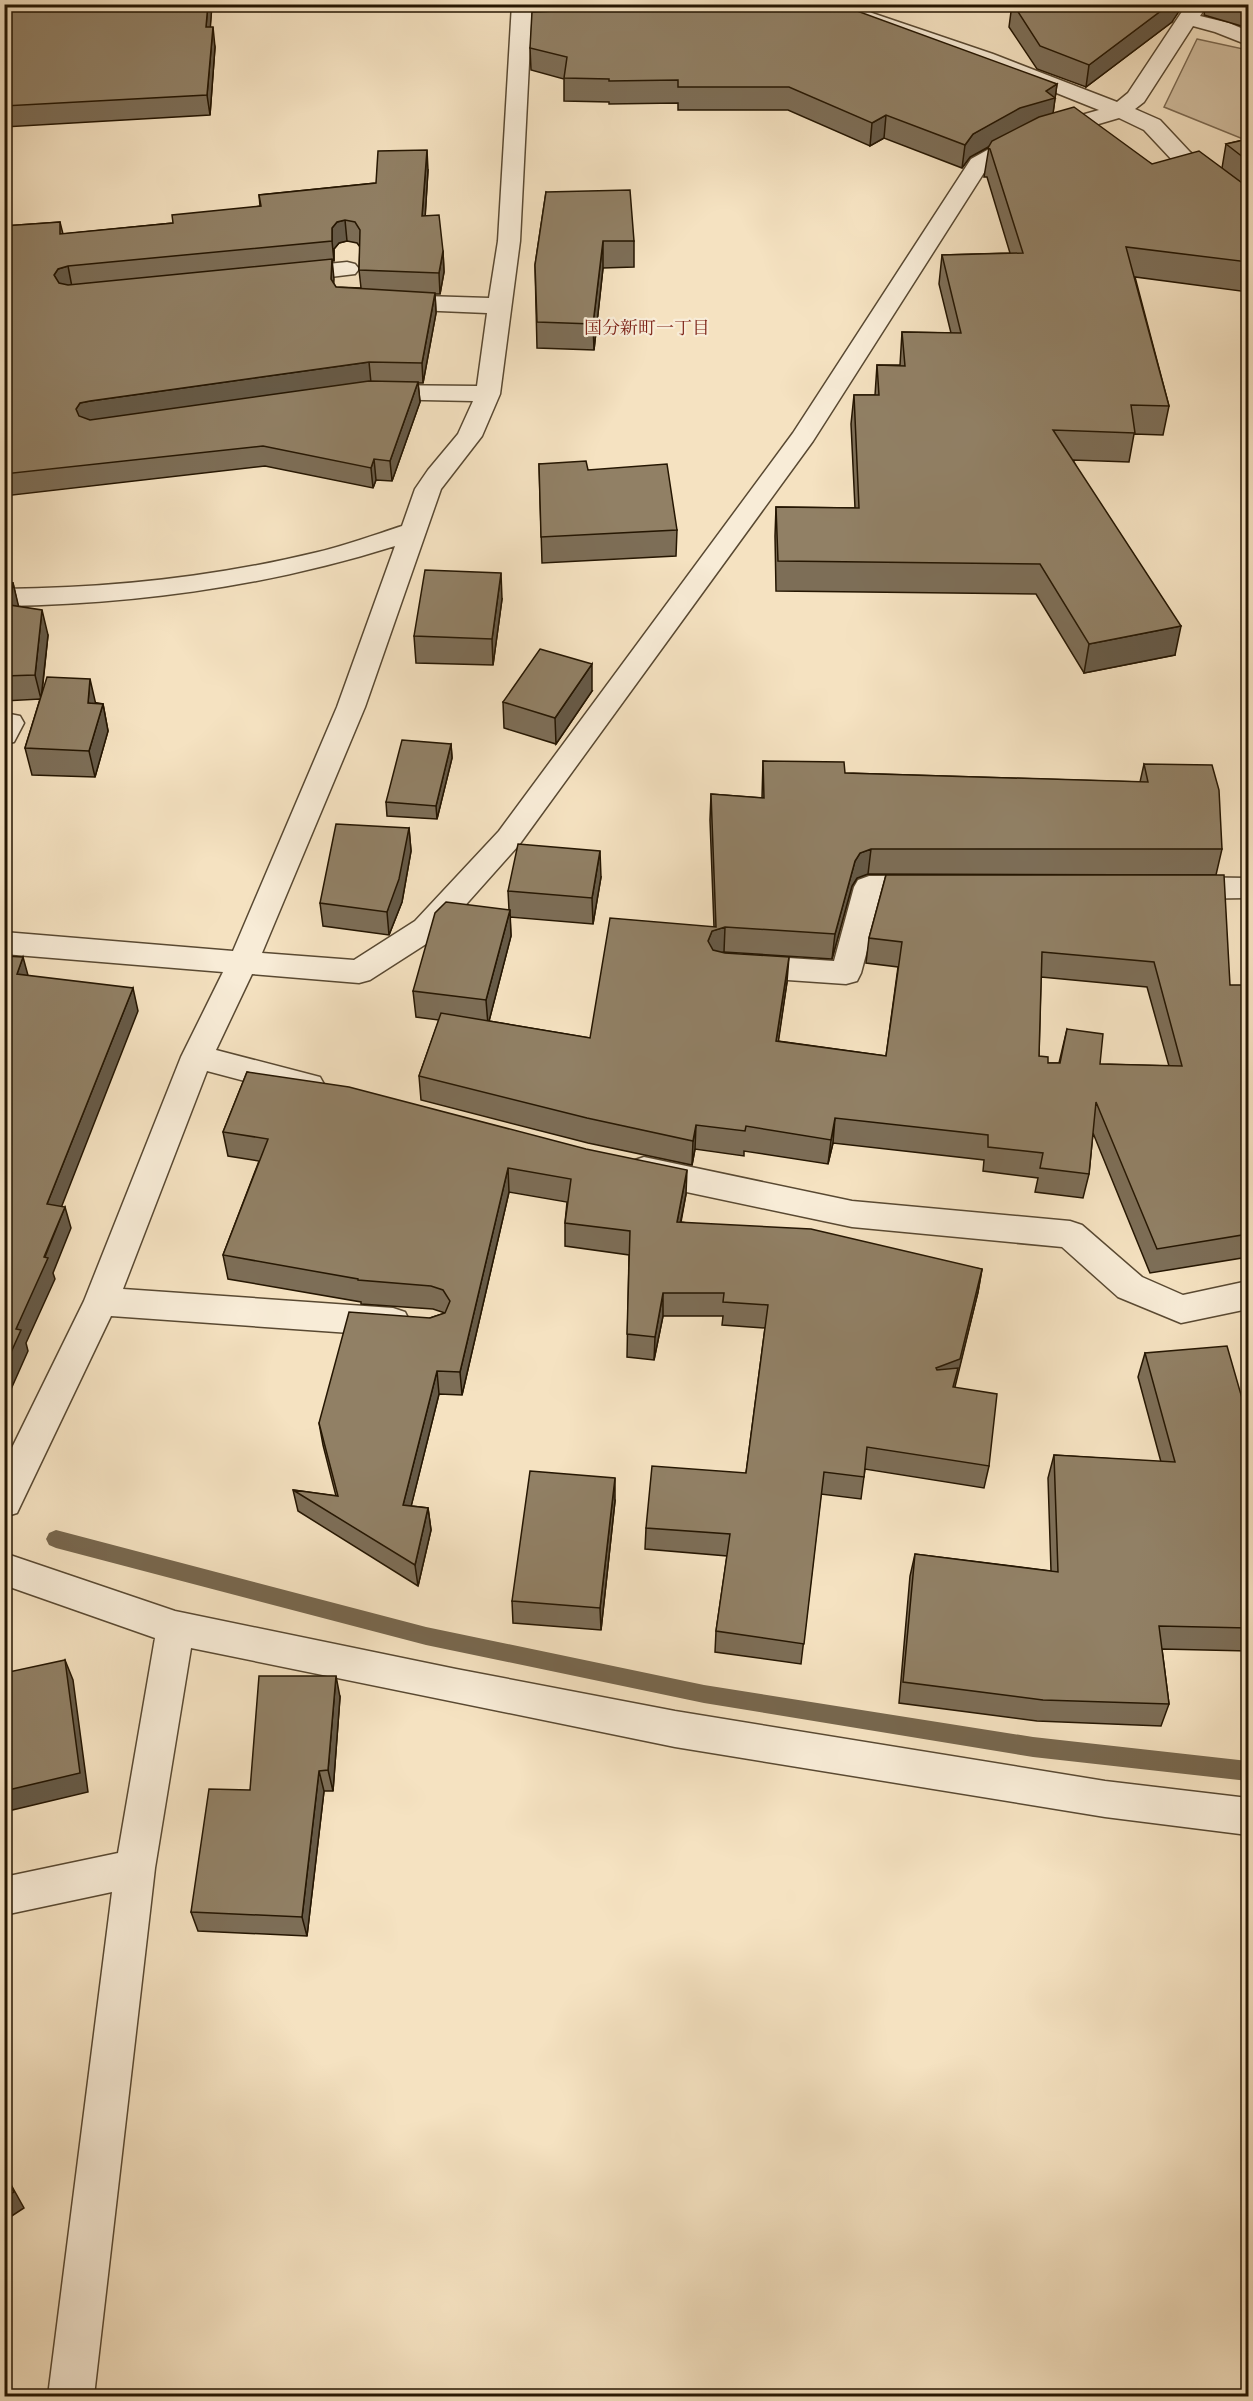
<svg xmlns="http://www.w3.org/2000/svg" width="1253" height="2401" viewBox="0 0 1253 2401" font-family="'IM FELL Double Pica','Noto Serif JP',serif">
  <style>
    .green { fill: #d2bfa1; stroke: #7c6a52; stroke-width: 1.5 }
    .lines { fill: none; stroke-linecap: round; stroke-linejoin: round }
    .stream { fill: #77674e; fill-rule: evenodd }
    .street-casing { stroke: #594932; stroke-width: 3 }
    .street { fill: #f8ecd7; fill-rule: evenodd }
    .wall { fill: #7d6e57; stroke: #251602; stroke-width: 1.5; fill-rule: evenodd }
    .shaded-wall { fill: #665a47; stroke: #251602; stroke-width: 1.5 }
    .building { fill: #918065; stroke: #251602; stroke-width: 1.5; fill-rule: evenodd }
    .labels { text-anchor: middle; dominant-baseline: central; stroke-width: 4.5; stroke-linejoin: round; paint-order: stroke }
    .far-neighbourhood-label { font-size: 18px; fill: #7a1f14; stroke: #f8ecd7 }
  </style>
  <rect width="100%" height="100%" fill="#f5e2c1"/>
  <filter id="stains"><feTurbulence type="fractalNoise" baseFrequency=".00333" numOctaves="4"/><feColorMatrix values="0 0 0 0 .2 0 0 0 0 .09 0 0 0 0 .02 0 0 0 .5 -.17"/></filter>
  <radialGradient id="worn" r=".72"><stop offset=".6" stop-color="#630" stop-opacity="0"/><stop offset="1" stop-color="#630" stop-opacity=".3"/></radialGradient>
  <path class="green" d="M1197,39L1248,50V139H1243L1164,107Z"/>
  <g class="lines">
    <path class="stream" d="M56,1530L426,1627L704,1685L1033,1737L1248,1761V1781L1033,1757L704,1703L426,1645L56,1548L49,1545L46,1539L49,1533Z"/>
    <defs>
      <path id="street" d="M512,4H532L520,241L500,394L482,436L441,489L365,707L262,953L354,960L415,921L499,831L793,433L971,159L1018,133L1099,110L979,62L858,21L832,8L829,4H856L872,13L993,54L1117,102L1128,93L1187,4H1208L1200,16L1229,23L1248,31V45L1215,32L1193,26L1144,102L1135,109L1160,120L1190,152L1248,197V214L1240,212L1174,162L1144,130L1119,118L1034,143L987,168L813,441L519,845L437,937L370,980L359,983L252,974L216,1050L320,1077L325,1086L320,1095L309,1098L207,1071L123,1289L393,1308L405,1312L410,1322L405,1332L393,1336L111,1316L17,1513L4,1517V1464L84,1301L181,1057L223,972L4,954V932L233,951L337,707L395,546C268,586 138,604 4,606V589C111,588 215,577 318,552C347,545 374,535 402,526L415,489L428,470L458,434L473,401L375,399L366,397L363,392L366,387L375,385L477,386L487,313L392,309L384,307L380,302L384,297L392,295L489,298L498,241Z
        M347,262L355,264L359,269L355,274L289,282L281,280L277,275L281,270L289,268Z
        M10,714L20,716L24,723L14,742L4,744V715Z
        M869,876H927L938,880L942,887L938,894L927,898H881L861,973L857,981L846,984L744,977L733,974L729,966L733,958L744,955L834,961L854,887L858,880Z
        M1179,877L1248,878V898L1179,899L1168,895L1164,888L1168,881Z
        M644,1157L852,1201L1070,1221L1082,1225L1142,1277L1183,1295L1248,1281V1309L1181,1323L1118,1297L1062,1247L852,1227L644,1183L632,1179L628,1170L632,1161Z
        M4,1553L175,1611L456,1669L675,1711L1105,1781L1248,1798V1835L1105,1817L675,1747L191,1648L155,1868L94,2396H48L112,1892L4,1915V1877L118,1853L155,1638L4,1585Z"/>
    </defs>
    <use href="#street" class="street-casing"/>
    <use href="#street" class="street"/>
  </g>
  <path class="wall" d="M4,4H212L210,27L215,47L210,115L4,127Z
    M1012,4L1172,22L1086,87L1037,69L1009,27Z
    M1206,4H1248V28L1204,15Z
    M555,11L1057,84L1053,113L1152,164L1222,168L1226,144L1248,139V292L1135,277L1169,406L1163,435L1134,434L1129,462L1073,460L1175,655L1084,673L1036,594L776,591L775,536L776,507L855,508L851,424L854,395H875L877,365H900L902,332L951,333L939,284L942,255L1010,253L987,177H984L989,147L970,157L962,168L884,138L870,146L788,110H678V103L609,104V102L564,101V79L531,70L530,48Z
    M428,170L425,216L443,251L444,272L440,294H435L436,313L423,383H418L420,402L392,481L376,480L373,488L265,466L4,496V226L60,222L63,234L173,223L260,206L259,195L376,183ZM347,241L357,243L360,247L359,270L361,288L336,287L333,283L332,261H334V249L339,243Z
    M546,192L634,241V267L603,268L594,350L537,348L535,265Z
    M539,464L588,470L677,530L676,556L542,563Z
    M4,583H13L18,606L48,635L42,693L103,704L108,731L95,777L32,775L25,748L40,699L4,701Z
    M502,599L493,665L416,663L414,636Z
    M592,691L556,744L504,728L503,702Z
    M451,744L452,758L437,819L387,816L386,802Z
    M763,761L845,773L1140,782L1144,764L1222,849L1216,875L868,874L857,878L852,886L832,959L724,952H722L787,982L778,1041L886,1056L898,967L866,963L869,938L886,875L1230,985L1248,1004V1257L1150,1273L1093,1133L1089,1174L1083,1198L1035,1192L1038,1178L983,1171L984,1160L833,1143L828,1164L744,1151V1156L695,1149L692,1165L588,1143L421,1100L419,1076L439,1020L416,1017L413,991L509,910L508,891L601,877L593,924L510,917L511,936L489,1021L590,1038L714,927L710,820L711,794L762,798ZM1041,977L1147,987L1169,1066L1100,1064L1067,1029L1059,1063H1048L1039,1056Z
    M409,828L411,851L402,902L389,935L323,926L320,903Z
    M247,1072L686,1194L681,1222L982,1269L978,1292L954,1388L989,1466L984,1488L865,1469L861,1499L821,1494L801,1664L715,1652L716,1631L727,1556L645,1549L646,1528L746,1473L765,1328L722,1325L723,1316H663L654,1360L627,1357L629,1255L565,1246V1223L567,1202L509,1192L462,1395L439,1394L411,1506L428,1508L431,1530L418,1586L298,1511L293,1490L336,1496L323,1445L319,1423L430,1318L445,1313L433,1309L361,1304V1302L228,1279L223,1255L259,1161L228,1156L223,1132Z
    M1145,1353L1248,1419V1651L1162,1649L1169,1704L1161,1726L1037,1721L899,1703L910,1576L915,1554L1051,1571L1048,1478L1054,1455L1161,1462L1138,1377Z
    M615,1501L601,1630L513,1623L512,1601Z
    M340,1697L333,1791H324L307,1936L198,1931L191,1912L250,1790Z"/>
  <path class="shaded-wall" d="M208,4H212L209,47L206,27Z
    M1170,4H1184L1172,22L1086,87L1089,65Z
    M213,27L215,47L210,115L207,95Z
    M1057,84L1052,121L1017,131L970,157L962,168L965,145L973,134Z
    M886,115L884,138L870,146L872,123Z
    M427,150L428,170L424,236L422,216Z
    M345,220L347,241L339,243L334,249V261L332,241V228L337,222Z
    M603,241V268L594,350L593,324Z
    M443,251L444,272L440,294L439,273Z
    M332,259L334,279L333,300L331,279Z
    M68,266L72,287L62,290L54,275L58,269Z
    M435,293L436,313L423,383L422,363Z
    M369,362L371,383L80,430L76,409L80,403L90,401Z
    M418,382L420,402L392,481L390,461Z
    M374,459L376,480L373,488L371,468Z
    M501,573L502,599L493,665L492,639Z
    M13,583L19,608L10,605Z
    M42,610L48,635L41,699L35,675Z
    M1181,626L1175,655L1084,673L1089,644Z
    M592,664V691L556,744L555,718Z
    M90,679L96,705L88,703Z
    M103,704L108,731L95,777L89,751Z
    M451,744L452,758L437,819L436,806Z
    M409,828L411,851L402,902L389,935L387,912Z
    M871,849L868,874L857,878L852,886L832,959L835,934L855,861L860,853Z
    M600,851L601,877L593,924L592,898Z
    M510,910L511,936L488,1025L486,1000Z
    M725,927L724,952L711,956L708,941L712,931Z
    M23,957L29,979L17,974Z
    M789,957L787,982L775,1065L776,1041Z
    M133,988L138,1011L54,1226L47,1204Z
    M835,1118L833,1143L828,1164L831,1140Z
    M696,1125L695,1149L692,1165L693,1141Z
    M508,1168L509,1192L462,1395L460,1372Z
    M687,1170L686,1194L676,1245L677,1222Z
    M65,1207L71,1228L53,1273L55,1279L26,1343L28,1351L4,1405V1368L16,1329Z
    M982,1269L978,1292L954,1391L932,1390L936,1368Z
    M663,1293V1316L654,1360L655,1337Z
    M437,1371L439,1394L406,1527L403,1505Z
    M615,1478V1501L601,1630L600,1608Z
    M428,1508L431,1530L418,1586L415,1565Z
    M65,1660L73,1680L88,1792L4,1812V1791Z
    M336,1676L340,1697L333,1791L328,1770Z
    M319,1771L324,1791L307,1936L302,1917Z
    M4,2172L24,2208L4,2221Z"/>
  <path class="building" d="M4,4H208L206,27H213L207,95L4,106Z
    M555,4H838L1057,84L1046,91L1055,98L1020,108L973,134L965,145L886,115L872,123L789,87H678V80L609,81V79L564,78L567,57L530,48L532,12L555,11Z
    M1013,4H1170L1089,65L1040,46Z
    M1216,4H1248V14Z
    M1074,107L1152,164L1199,151L1245,185L1248,186V262L1126,247L1169,406L1131,405L1135,433L1053,430L1181,626L1089,644L1040,564L778,561L776,507L859,508L854,395H879L877,365L905,366L902,332L961,333L942,255L1023,253L990,149L988,148L992,141L1039,117Z
    M1248,139V161L1226,144Z
    M427,150L422,216L439,215L443,251L439,273L359,270L360,230L355,222L345,220L337,222L332,228V241L68,266L58,269L54,275L59,283L68,285L332,259L331,279L336,287L435,293L422,363L369,362L90,401L80,403L76,409L79,416L90,420L369,381L418,382L390,461L374,459L371,468L263,446L4,474V226L60,222V234L173,223L172,215L261,206L259,195L376,183L378,151Z
    M630,190L634,241H603L593,324L537,322L535,265L546,192Z
    M586,461L588,470L667,464L677,530L541,537L539,464Z
    M425,570L501,573L492,639L414,636Z
    M4,583H13L10,605L42,610L35,675L4,676Z
    M540,649L592,664L555,718L503,702Z
    M47,677L90,679L88,703L103,704L89,751L25,748Z
    M402,740L451,744L436,806L386,802Z
    M763,761L844,762L845,773L1148,782L1144,764L1212,765L1219,790L1222,849H871L860,853L855,861L835,934L725,927L712,931L708,941L713,950L725,953L789,957L776,1041L886,1056L902,942L869,938L886,875H1224L1230,985H1243L1248,1004V1234L1157,1249L1096,1102L1089,1174L1040,1168L1043,1153L988,1147V1135L835,1118L831,1140L746,1126L745,1131L696,1125L693,1141L587,1118L419,1076L441,1013L590,1038L610,918L716,927L711,794L764,798ZM1042,952L1154,962L1182,1066L1100,1064L1103,1034L1067,1029L1060,1063H1048V1057L1039,1056Z
    M336,824L409,828L399,879L387,912L320,903Z
    M518,844L600,851L592,898L508,891Z
    M446,902L510,910L486,1000L413,991L435,913Z
    M4,956L23,957L17,974L133,988L47,1204L65,1207L44,1257L48,1258L16,1329L21,1330L4,1368Z
    M247,1072L349,1087L586,1149L687,1170L677,1222L811,1229L982,1269L960,1359L936,1368L937,1370L958,1368L953,1387L997,1394L989,1466L867,1447L864,1477L824,1472L804,1644L716,1631L730,1534L646,1528L652,1466L746,1473L768,1305L723,1302L724,1293H663L655,1337L627,1334L630,1231L565,1223L571,1179L508,1168L460,1372L437,1371L403,1505L428,1508L415,1565L293,1490L338,1496L319,1423L349,1312L430,1318L445,1313L450,1301L443,1290L431,1286L358,1280V1279L223,1255L268,1139L223,1132Z
    M1227,1346L1248,1419V1628L1159,1626L1169,1704L1043,1700L903,1682L915,1554L1058,1572L1054,1455L1175,1462L1145,1353Z
    M530,1471L615,1478L600,1608L512,1601Z
    M65,1660L80,1773L4,1791V1673Z
    M259,1676H336L328,1770L319,1771L302,1917L191,1912L209,1789L250,1790Z
    M4,2175L14,2192L4,2198Z"/>
  <g class="labels">
    <g class="far-neighbourhood-label">
      <text x="647" y="328">国分新町一丁目</text>
    </g>
  </g>
  <rect width="1253" height="2401" fill="none" stroke="#f5e2c1" stroke-width="24"/>
  <rect x="6" y="6" width="1241" height="2389" fill="none" stroke="#251602" stroke-width="3"/>
  <rect x="12" y="12" width="1229" height="2377" fill="none" stroke="#251602" stroke-width="1.5"/>
  <rect width="100%" height="100%" filter="url(#stains)"/>
  <rect width="100%" height="100%" fill="url(#worn)"/>
</svg>
